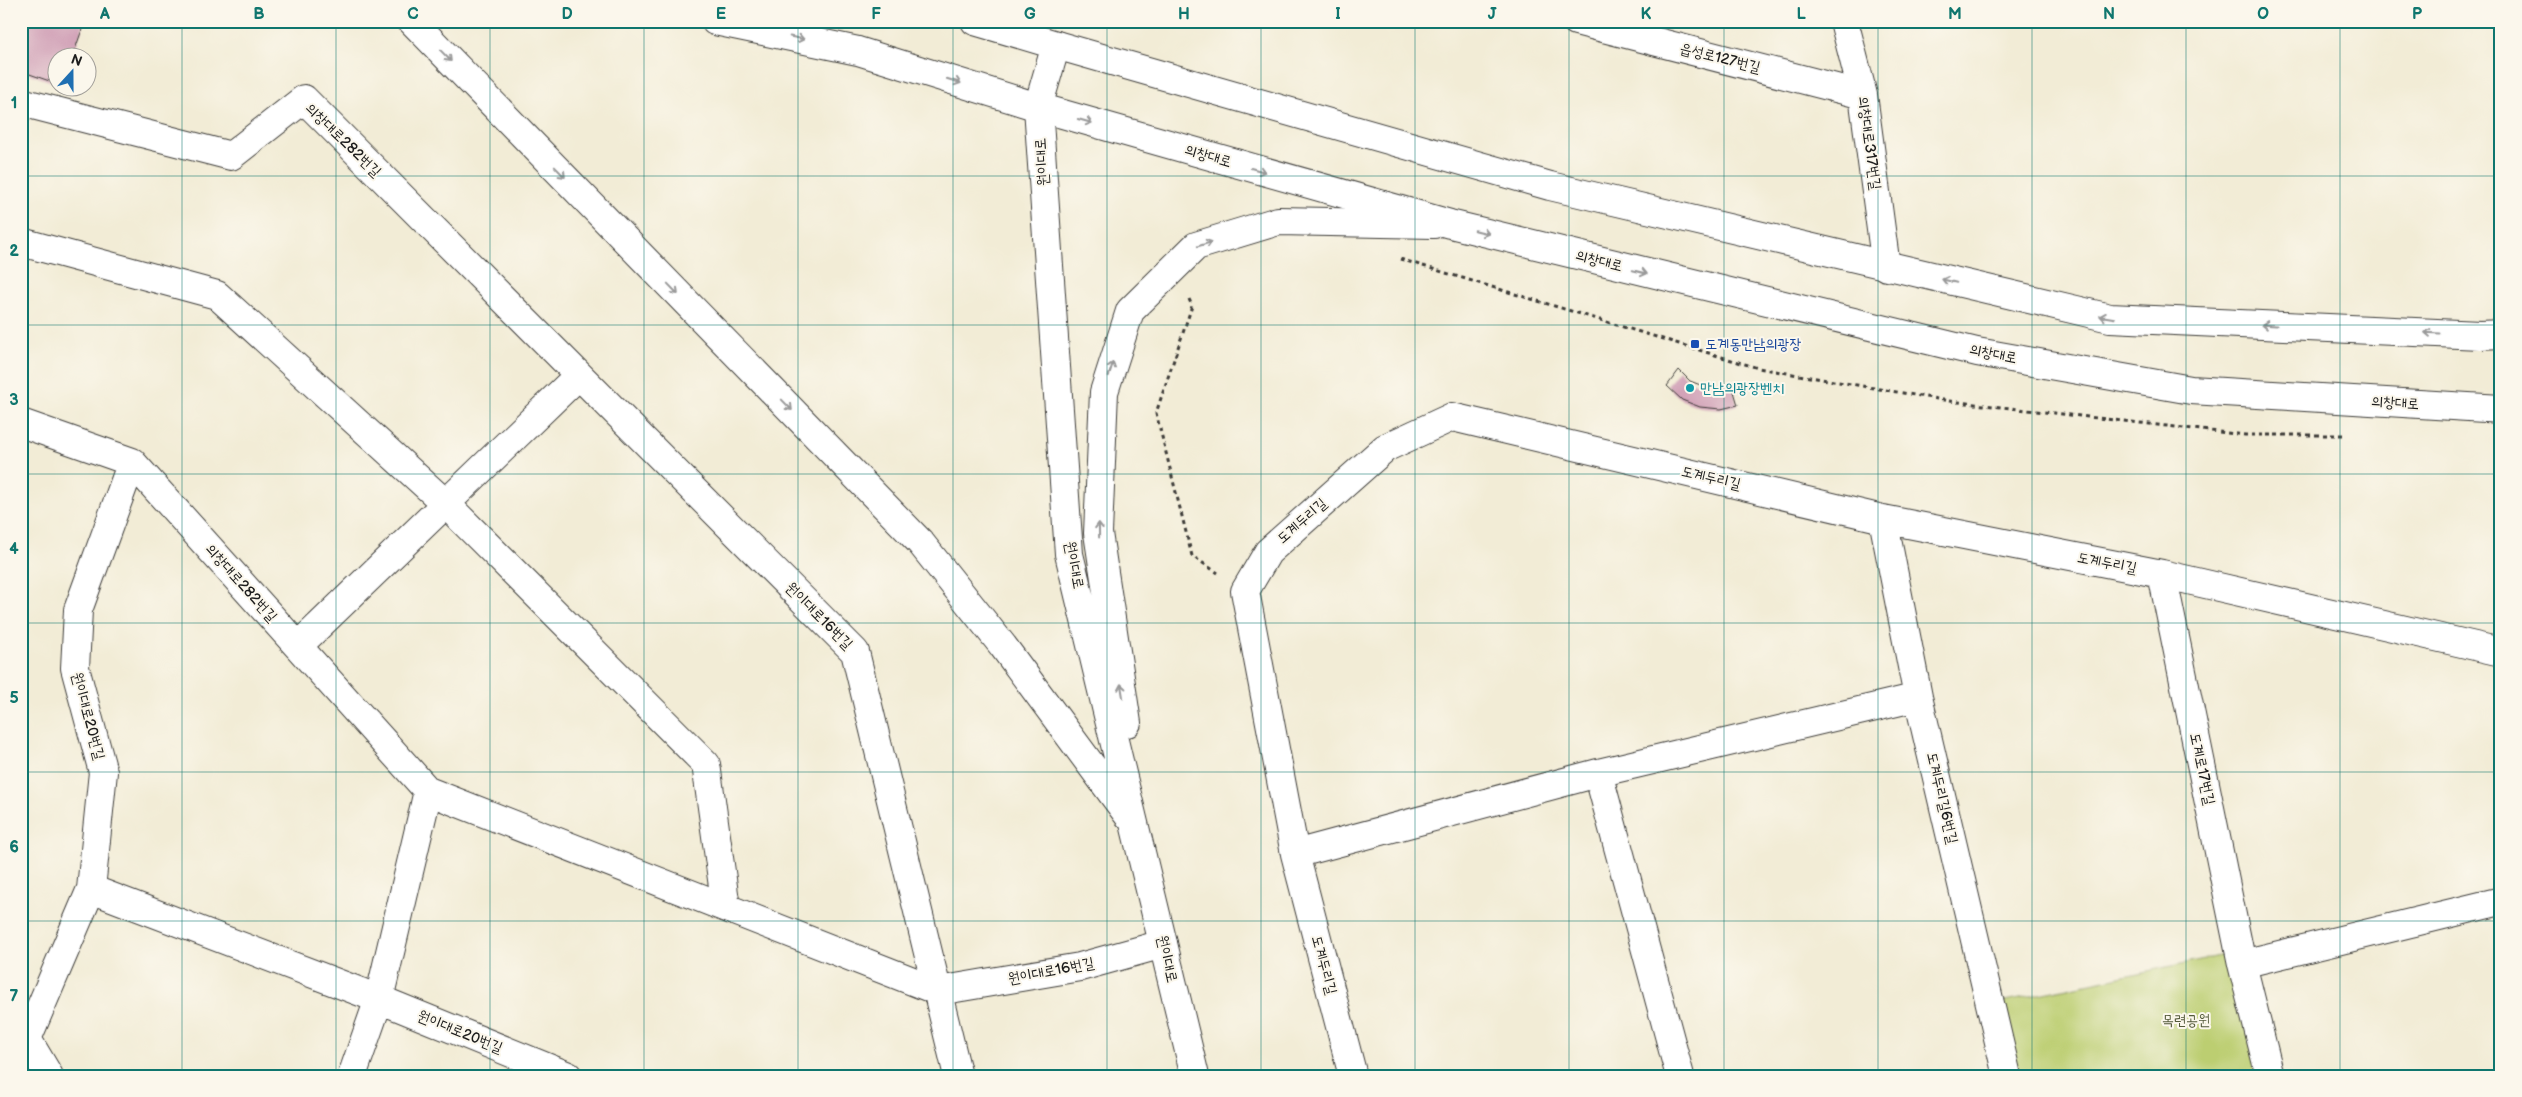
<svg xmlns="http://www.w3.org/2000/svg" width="2522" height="1097" viewBox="0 0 2522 1097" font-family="'Balsamiq Sans','Poor Story',sans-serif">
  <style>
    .green { fill: #bcce71; stroke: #6c7546 }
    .building { fill: #d2a3b8 }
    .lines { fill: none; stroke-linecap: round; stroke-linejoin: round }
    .street-casing { stroke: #3c3b38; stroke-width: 30 }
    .primary-casing { stroke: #3c3b38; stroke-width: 30 }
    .highway-casing { stroke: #3c3b38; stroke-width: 30 }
    .path { stroke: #3c3b38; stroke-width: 3; stroke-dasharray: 4 4; stroke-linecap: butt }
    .street { stroke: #fff; stroke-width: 28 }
    .primary { stroke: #fff; stroke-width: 28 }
    .highway { stroke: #fff; stroke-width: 28 }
    .oneway { stroke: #999 }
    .grid { fill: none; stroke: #0f766e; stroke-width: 1; stroke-opacity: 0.55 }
    .transit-dot { fill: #1a4fb4; stroke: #fbf7ec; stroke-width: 2 }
    .culture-dot { fill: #0f9aa8; stroke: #fbf7ec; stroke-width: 2 }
    .labels { text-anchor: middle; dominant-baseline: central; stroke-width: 4; stroke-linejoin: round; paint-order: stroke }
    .street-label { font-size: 15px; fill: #1c1c1c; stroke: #fbf7ec }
    .transit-label { font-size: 15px; fill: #164399; stroke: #fbf7ec; text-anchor: start }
    .culture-label { font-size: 15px; fill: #0d838f; stroke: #fbf7ec; text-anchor: start }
    .park-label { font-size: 15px; fill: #545a3a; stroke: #fbf7ec }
    .neatline { fill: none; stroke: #0f766e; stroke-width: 2 }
    .grid-label { font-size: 16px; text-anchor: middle; font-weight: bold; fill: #0f766e }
  </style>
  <rect width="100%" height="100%" fill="#fbf7ec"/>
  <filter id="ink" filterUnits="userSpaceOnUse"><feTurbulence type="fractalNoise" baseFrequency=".02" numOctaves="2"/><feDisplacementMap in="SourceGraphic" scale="10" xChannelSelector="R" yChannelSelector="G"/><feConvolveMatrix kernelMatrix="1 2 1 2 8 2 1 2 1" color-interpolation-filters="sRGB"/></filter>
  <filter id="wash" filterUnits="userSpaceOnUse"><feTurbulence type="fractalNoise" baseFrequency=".0096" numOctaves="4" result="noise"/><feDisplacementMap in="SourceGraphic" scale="20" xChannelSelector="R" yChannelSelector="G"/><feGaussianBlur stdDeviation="1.12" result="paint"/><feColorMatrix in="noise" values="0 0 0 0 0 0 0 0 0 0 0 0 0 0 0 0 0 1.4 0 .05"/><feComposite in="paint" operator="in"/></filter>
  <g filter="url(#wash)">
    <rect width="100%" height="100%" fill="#f2ecd6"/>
    <path class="green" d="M2228,954L2260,1076H2017L2001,1002Z"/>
    <g id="blocks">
      <path class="building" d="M21,21H85L72,58H58V84L21,71Z
        M1679,370L1690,381L1703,386L1719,389L1732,385L1738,405L1721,409L1700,407L1682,400L1667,386Z"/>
    </g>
  </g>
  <g filter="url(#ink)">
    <use href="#blocks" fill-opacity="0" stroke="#3c3b38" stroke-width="1"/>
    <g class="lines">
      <defs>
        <path id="street" d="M1576,21L1863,95
          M1844,21L1863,95L1886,267
          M21,102L231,156L304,99L855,652L958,1076
          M21,242L217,295L446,504L706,764L726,908
          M21,423L132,462L428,791L938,991L1080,967L1163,944
          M1883,519L1918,697L2007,1076
          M2162,574L2242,964L2270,1076
          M298,646L579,375
          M1598,773L1680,1076
          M1295,854L1598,773L1918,697
          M91,889L379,999L568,1076
          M2242,964L2501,901
          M49,1076L27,1039L91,889L103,772L75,668L78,610L132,462
          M352,1076L379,999L428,791
          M1353,1076L1295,854L1245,591L1268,552L1385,448L1452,417L1883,519L2162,574L2501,652"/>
        <path id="primary" d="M412,21L920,542L1003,646L1128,815
          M715,21L858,51L1038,107
          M975,21L1056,45L1038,107L1069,554L1195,1076
          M1127,723L1098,533L1104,392L1130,311L1196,246L1278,221L1434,224"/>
        <path id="highway" d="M1056,45L1550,186L2110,318L2480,335L2501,334
          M1038,107L1450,224L1977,352L2191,390L2501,409"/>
      </defs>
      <use href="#street" class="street-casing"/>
      <use href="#primary" class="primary-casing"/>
      <use href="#highway" class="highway-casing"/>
      <path class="path" d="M1400,259L1758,368L1949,401L2245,435H2343
        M1189,299L1192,306L1156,413L1192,556L1218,573"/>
      <use href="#street" class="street"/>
      <use href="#primary" class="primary"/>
      <use href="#highway" class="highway"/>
    </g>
    <defs><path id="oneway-shaft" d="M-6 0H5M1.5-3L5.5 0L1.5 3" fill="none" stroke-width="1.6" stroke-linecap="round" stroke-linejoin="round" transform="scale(1.25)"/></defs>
    <g class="oneway">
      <use href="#oneway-shaft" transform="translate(797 38) rotate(12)"/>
      <use href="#oneway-shaft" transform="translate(446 56) rotate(46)"/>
      <use href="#oneway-shaft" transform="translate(954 81) rotate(17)"/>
      <use href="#oneway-shaft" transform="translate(1085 121) rotate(16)"/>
      <use href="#oneway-shaft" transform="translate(1258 170) rotate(16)"/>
      <use href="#oneway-shaft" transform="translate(560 172) rotate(46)"/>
      <use href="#oneway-shaft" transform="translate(1482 232) rotate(14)"/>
      <use href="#oneway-shaft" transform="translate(1205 244) rotate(-17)"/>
      <use href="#oneway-shaft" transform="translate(1640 272) rotate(14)"/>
      <use href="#oneway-shaft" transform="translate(1949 281) rotate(-167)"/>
      <use href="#oneway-shaft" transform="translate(673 289) rotate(46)"/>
      <use href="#oneway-shaft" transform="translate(2107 317) rotate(-170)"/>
      <use href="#oneway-shaft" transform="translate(2269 325) rotate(-177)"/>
      <use href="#oneway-shaft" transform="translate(2432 333) rotate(-177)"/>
      <use href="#oneway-shaft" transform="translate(1111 369) rotate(-72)"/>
      <use href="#oneway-shaft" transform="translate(787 405) rotate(46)"/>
      <use href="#oneway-shaft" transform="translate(1099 530) rotate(-91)"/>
      <use href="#oneway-shaft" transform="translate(1122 691) rotate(-99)"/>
    </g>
  </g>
  <path class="grid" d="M182,21V1076M336,21V1076M490,21V1076M644,21V1076M798,21V1076M953,21V1076M1107,21V1076M1261,21V1076M1415,21V1076M1569,21V1076M1724,21V1076M1878,21V1076M2032,21V1076M2186,21V1076M2340,21V1076M21,176H2501M21,325H2501M21,474H2501M21,623H2501M21,772H2501M21,921H2501"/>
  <rect class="transit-dot" x="1690" y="339" width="10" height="10" rx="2.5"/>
  <circle class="culture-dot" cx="1690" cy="388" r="5"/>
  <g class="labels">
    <g class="street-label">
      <text transform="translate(1720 58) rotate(14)">읍성로127번길</text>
      <text transform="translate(343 140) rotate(44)">의창대로282번길</text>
      <text transform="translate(1869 143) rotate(82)">의창대로317번길</text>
      <text transform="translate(1208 156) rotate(16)">의창대로</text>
      <text transform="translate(1042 162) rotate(-94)">원이대로</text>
      <text transform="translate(1599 261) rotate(14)">의창대로</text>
      <text transform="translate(1993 354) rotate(11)">의창대로</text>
      <text transform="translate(2395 403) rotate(3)">의창대로</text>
      <text transform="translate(1711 478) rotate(13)">도계두리길</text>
      <text transform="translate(1302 521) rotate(-41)">도계두리길</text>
      <text transform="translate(2107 563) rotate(11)">도계두리길</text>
      <text transform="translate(1074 565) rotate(79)">원이대로</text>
      <text transform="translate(241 583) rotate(48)">의창대로282번길</text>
      <text transform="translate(819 616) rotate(45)">원이대로16번길</text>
      <text transform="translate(88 716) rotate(75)">원이대로20번길</text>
      <text transform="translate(2202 769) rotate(78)">도계로17번길</text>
      <text transform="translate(1942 798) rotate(77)">도계두리길6번길</text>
      <text transform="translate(1167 959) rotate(77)">원이대로</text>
      <text transform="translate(1324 965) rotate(75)">도계두리길</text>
      <text transform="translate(1051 971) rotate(-11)">원이대로16번길</text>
      <text transform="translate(460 1032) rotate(22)">원이대로20번길</text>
    </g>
    <g class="transit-label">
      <text x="1705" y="344">도계동만남의광장</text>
    </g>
    <g class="culture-label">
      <text x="1700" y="388">만남의광장벤치</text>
    </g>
    <g class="park-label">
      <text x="2186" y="1020">목련공원</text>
    </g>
  </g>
  <rect width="2522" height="1097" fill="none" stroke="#fbf7ec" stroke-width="55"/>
  <g transform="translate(72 72) rotate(21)"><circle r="24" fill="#fbf7ec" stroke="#a29f99"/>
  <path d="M0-4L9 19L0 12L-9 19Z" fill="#1f6fb2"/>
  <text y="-8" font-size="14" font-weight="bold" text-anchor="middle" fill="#1c1c1c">N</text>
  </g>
  <rect x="28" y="28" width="2466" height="1042" class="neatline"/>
  <g class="grid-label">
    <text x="105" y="19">A</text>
    <text x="259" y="19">B</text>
    <text x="413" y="19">C</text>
    <text x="567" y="19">D</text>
    <text x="721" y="19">E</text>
    <text x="876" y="19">F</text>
    <text x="1030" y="19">G</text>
    <text x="1184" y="19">H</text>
    <text x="1338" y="19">I</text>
    <text x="1492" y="19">J</text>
    <text x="1646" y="19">K</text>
    <text x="1801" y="19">L</text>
    <text x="1955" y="19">M</text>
    <text x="2109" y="19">N</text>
    <text x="2263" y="19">O</text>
    <text x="2417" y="19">P</text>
    <text x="14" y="108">1</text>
    <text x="14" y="256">2</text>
    <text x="14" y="405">3</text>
    <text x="14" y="554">4</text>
    <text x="14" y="703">5</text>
    <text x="14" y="852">6</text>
    <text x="14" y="1001">7</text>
  </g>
</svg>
